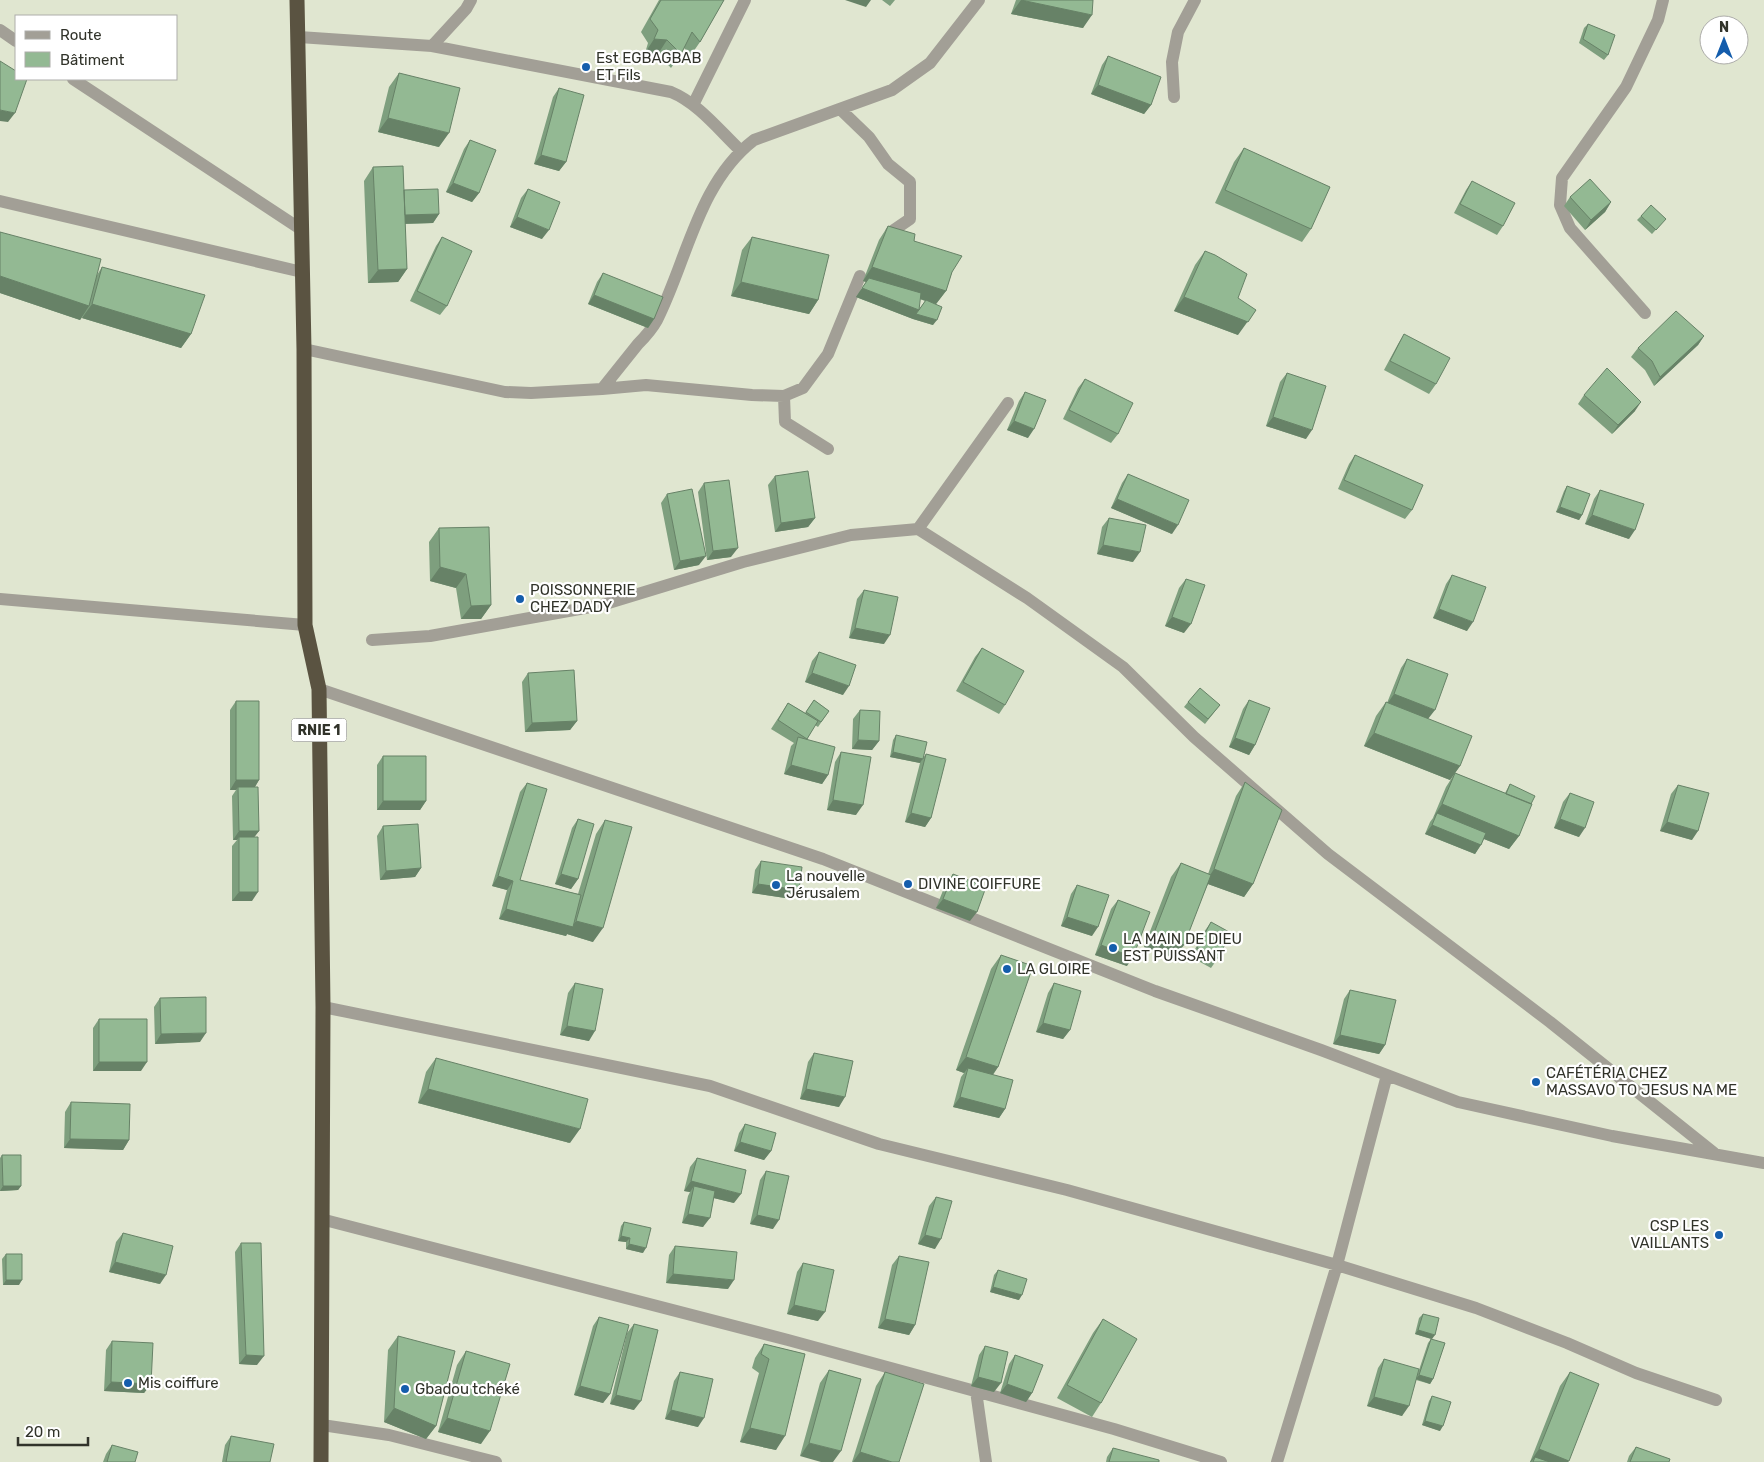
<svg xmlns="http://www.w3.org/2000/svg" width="1764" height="1462" viewBox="0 0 1764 1462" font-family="Rubik,sans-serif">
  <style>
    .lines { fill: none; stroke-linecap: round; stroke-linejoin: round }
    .minor { stroke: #a29f96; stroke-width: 12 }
    .highway { stroke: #5a5341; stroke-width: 15 }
    .wall { fill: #7e9f7e }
    .shaded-wall { fill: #678267 }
    .building { fill: #93b993; stroke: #678267 }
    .poi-dot { fill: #145dac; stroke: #fff; stroke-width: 2 }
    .labels { text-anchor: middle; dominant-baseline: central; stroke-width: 4.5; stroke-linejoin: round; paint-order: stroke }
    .shield { fill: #fff; stroke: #6f706a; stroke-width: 1 }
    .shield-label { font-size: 14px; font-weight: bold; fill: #31332a }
    .poi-label { font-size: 15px; fill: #31332a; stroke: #fff; text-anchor: start }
  </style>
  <rect width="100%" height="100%" fill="#e0e6d0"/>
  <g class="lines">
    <path class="minor" d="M0,30L16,41
      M299,37L432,46L671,92C698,103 719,130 740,150
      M432,46L466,9L471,0
      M73,79L302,230
      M1174,97L1172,62L1178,32L1195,0
      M693,105L745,0
      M840,109L869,137L888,164L910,182V219L891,232
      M0,201L302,272
      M1645,313L1570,228L1560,205L1562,178L1626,87L1658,20L1663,0
      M304,349L505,392L531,393L602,389L646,385L752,395L784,396L803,388L828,354L860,276
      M602,389C614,374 626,359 638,344C645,337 652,329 657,320C687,261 698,183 754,140L892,90L930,63L979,0
      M784,396L785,422L828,449
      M918,529L1008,403
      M0,599L305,625
      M372,640L430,636L602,605L743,562L851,535L918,529L1027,598L1123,667L1194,737L1328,854L1550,1022L1714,1153
      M319,689L823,859L1155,991L1321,1050L1458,1102L1612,1136L1764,1163
      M323,1007L710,1086L879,1144L1067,1190L1337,1265L1387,1075
      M321,1219L788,1340L1114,1429L1221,1462
      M976,1391L986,1462
      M322,1425L389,1435L496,1462
      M1277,1462L1337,1265L1476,1308L1567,1343L1636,1373L1716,1400"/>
    <path class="highway" d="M297,0L304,349L305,625L319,689L323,1007L321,1462"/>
  </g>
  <path class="wall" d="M659,0H724L700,42L691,55L684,48L681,54L671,68L658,54L645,53L648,43L641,32Z
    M882,0H895L890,6Z
    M1016,0H1093L1083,28L1011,14Z
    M1588,24L1608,55L1604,60L1579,43L1584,28Z
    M1108,56L1151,105L1144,114L1091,94L1102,65Z
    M399,73L439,147L378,132L389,87Z
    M559,88L566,162L559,171L534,164L553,97Z
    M470,140L479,193L472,202L446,192L464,149Z
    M1244,148L1311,229L1302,242L1215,203L1234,162Z
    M373,167L404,190L439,214L433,223L405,224L407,269L398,282L368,283L364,181Z
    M1472,181L1503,226L1497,235L1454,213L1466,190Z
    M528,189L542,239L510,227L521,198Z
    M1570,197L1611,202L1605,212L1585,230L1564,206Z
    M1641,216L1662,223L1652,234L1637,220Z
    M888,226L914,241L952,272L946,291L936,304L933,325L913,319L925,301L920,299L913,319L856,297L866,282L863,281L879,240Z
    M0,232L97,275L102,267L191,334L181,348L82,318L83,316L80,320L0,293Z
    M442,237L447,306L440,315L410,301L436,246Z
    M752,237L818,300L809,314L731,296L742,250Z
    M1205,251L1238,298V335L1174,311L1195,265Z
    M603,273L654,319L648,328L588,304L597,282Z
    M1404,334L1436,384L1429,394L1384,370L1398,344Z
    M1704,336L1698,345L1654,386L1645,370L1631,357L1638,348Z
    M1287,373L1306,439L1266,426L1280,382Z
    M1085,379L1118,434L1111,443L1063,419L1078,388Z
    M1025,392L1028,438L1007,430L1019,401Z
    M1584,395L1635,411L1612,434L1578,404Z
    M1355,455L1412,510L1405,519L1338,489L1349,464Z
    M1128,474L1172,534L1111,508L1122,483Z
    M775,476L815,518L808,527L775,532L768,485Z
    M704,483L731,557L707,560L698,492Z
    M1567,486L1582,515L1579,520L1556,512L1564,491Z
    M1600,490L1629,539L1585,524L1594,499Z
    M667,494L699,565L674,570L661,503Z
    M1109,518L1133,562L1097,554L1102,527Z
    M439,528L491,605L481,619H461L456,588L430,581L429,542Z
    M1452,575L1467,631L1433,618L1446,584Z
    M1186,579L1184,633L1165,626L1179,588Z
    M864,590L884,644L849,638L857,599Z
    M982,648L1005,705L999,714L956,691L975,657Z
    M819,652L843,695L805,682L812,661Z
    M1407,659L1428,719L1460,766L1450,780L1364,746L1376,716L1386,702L1387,703L1401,668Z
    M528,673L577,721L570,730L525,732L522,682Z
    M814,700L829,711L818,727L815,725L807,739L828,775L822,784L784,774L791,746L794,743L771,729L788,703L805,713Z
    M1249,700L1255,745L1249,755L1229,747L1243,709Z
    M236,701L259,780L255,787L259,831L254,837L252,901H232V846L237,840H233L232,796L236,790H230V710Z
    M1188,702L1220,705L1205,724L1184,707Z
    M860,710L879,741L872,750L852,749L853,719Z
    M896,735L923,758L926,754L931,818L925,827L905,822L920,763L890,757L893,740Z
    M841,752L856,815L827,810L835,762Z
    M383,756L426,801L420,810H377V765Z
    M1455,773L1505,793L1510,784L1531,804L1519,836L1509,849L1484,839L1475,854L1425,834L1430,822L1433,818L1446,787Z
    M1245,782L1253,884L1244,897L1208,884L1175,958L1144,947L1171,877L1181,863L1208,874L1236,796Z
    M527,783L520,880L578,894L596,834L605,820L593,942L567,934L566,936L499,919L507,890L492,886L520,792Z
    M1678,785L1692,840L1660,831L1671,794Z
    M1570,793L1579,837L1554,828L1563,802Z
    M578,819V879L571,889L555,884L572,828Z
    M383,826L421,868L415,877L380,880L377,836Z
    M761,861L792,899L752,893L755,870Z
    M953,874L970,921L936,908L946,883Z
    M1077,885L1092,936L1061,926L1071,894Z
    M1118,900L1127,966L1095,955L1111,909Z
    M1211,922L1218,958L1211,968L1191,957L1204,932Z
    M1001,955L998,1067L993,1075L1005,1109L999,1118L953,1107L961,1077L964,1073L956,1070L991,969Z
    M575,983L589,1041L560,1035L568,993Z
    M1054,983L1070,1030L1063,1039L1036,1032L1048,993Z
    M1350,990L1385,1045L1379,1054L1333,1044L1344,999Z
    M160,998L200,1042L155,1044L154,1007Z
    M99,1019L141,1071H93V1028Z
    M814,1053L839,1107L800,1099L808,1062Z
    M436,1058L570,1143L418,1103L426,1072Z
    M71,1102L129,1140L123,1150L64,1148L65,1112Z
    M745,1124L771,1151L764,1160L734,1151L739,1133Z
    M2,1155L21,1186L18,1190L0,1191V1158Z
    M697,1158L734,1203L714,1198L703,1227L682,1223L688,1196L690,1192L684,1191L690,1167Z
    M766,1171L773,1229L750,1224L760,1180Z
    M936,1197L935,1249L918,1244L929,1206Z
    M624,1222L643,1253L626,1249V1242L618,1241L621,1226Z
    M123,1233L160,1284L109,1272L116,1242Z
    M241,1243L257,1365L239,1364L235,1252Z
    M675,1246L728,1289L666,1283L669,1255Z
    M6,1254L19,1285H3L2,1259Z
    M899,1256L915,1325L909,1335L878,1328L892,1265Z
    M803,1263L818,1321L787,1314L797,1272Z
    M998,1270L1019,1300L990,1292L994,1275Z
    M1423,1314L1432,1339L1433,1379L1430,1384L1416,1380L1402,1416L1367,1406L1378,1368L1384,1359L1418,1373L1428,1343L1431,1339L1415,1334L1419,1318Z
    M599,1317L610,1394L603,1403L574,1395L593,1326Z
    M1103,1319L1101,1403L1092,1417L1057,1398L1093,1333Z
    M634,1324V1410L610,1404L627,1333Z
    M398,1336L436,1426L426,1439L384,1422L388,1350Z
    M112,1341L151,1384L144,1393L104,1391L106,1350Z
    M764,1344L805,1354L776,1450L740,1442L759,1373L752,1368L755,1358Z
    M985,1346L994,1392L971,1386L979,1355Z
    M466,1351L481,1444L438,1432L457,1365Z
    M1015,1355L1032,1393L1026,1402L1000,1393L1009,1364Z
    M829,1370L861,1379L800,1456L820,1383Z
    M680,1372L698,1427L665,1419L674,1381Z
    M885,1372L899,1462H852L876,1386Z
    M1570,1372L1568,1462H1530L1560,1386Z
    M1432,1396L1440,1431L1422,1425L1429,1401Z
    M231,1436L270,1462H222L225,1445Z
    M112,1445L135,1462H103L106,1454Z
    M1636,1447L1669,1462H1627L1629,1456Z
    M1113,1448L1159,1462H1106L1107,1457Z"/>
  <path class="shaded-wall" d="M845,0H871L866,7Z
    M1021,0L1092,15L1083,28L1011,14Z
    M654,39L667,40L658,54L645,53Z
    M1098,85L1151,105L1144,114L1091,94Z
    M0,110L15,113L8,122L0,121Z
    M388,118L449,133L439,147L378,132Z
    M541,155L566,162L559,171L534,164Z
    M453,183L479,193L472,202L446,192Z
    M1611,202L1605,212L1585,230L1591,220Z
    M439,214L433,223L395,224L402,215Z
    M517,217L549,230L542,239L510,227Z
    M872,267L946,291L936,304L863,281Z
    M407,269L398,282L368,283L378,270Z
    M0,276L89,306L80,320L0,293Z
    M741,282L818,300L809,314L731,296Z
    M862,288L919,310L913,319L856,297Z
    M594,295L654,319L648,328L588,304Z
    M1184,297L1256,310L1238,335L1174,311Z
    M92,304L191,334L181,348L82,318Z
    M916,314L937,320L933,325L913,319Z
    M1704,336L1698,345L1654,386L1660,377Z
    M1641,402L1635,411L1612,434L1618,425Z
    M1273,417L1312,430L1306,439L1266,426Z
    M1014,421L1034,429L1028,438L1007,430Z
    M1117,499L1178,525L1172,534L1111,508Z
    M1560,507L1582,515L1579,520L1556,512Z
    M1592,515L1635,530L1629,539L1585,524Z
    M815,518L808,527L775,532L781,523Z
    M1103,545L1140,552L1133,562L1097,554Z
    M738,548L731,557L707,560L713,551Z
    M706,556L699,565L674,570L680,561Z
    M440,567L466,574L456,588L430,581Z
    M491,605L481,619H461L471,606Z
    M1439,609L1473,622L1467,631L1433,618Z
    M1172,617L1191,624L1184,633L1165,626Z
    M855,628L890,635L884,644L849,638Z
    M812,673L849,686L843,695L805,682Z
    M1394,694L1435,710L1428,719L1387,704Z
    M577,721L570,730L525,732L532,723Z
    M1374,733L1460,766L1450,780L1364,746Z
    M1235,738L1255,745L1249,755L1229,747Z
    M858,740L879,741L872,750L852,749Z
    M893,752L923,758L920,763L890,757Z
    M791,765L828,775L822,784L784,774Z
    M236,780H259L253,790L238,787L236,790H230Z
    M833,800L863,805L856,815L827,810Z
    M383,801H426L420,810H377Z
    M1442,804L1519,836L1509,849L1434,819L1437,813L1433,818Z
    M911,813L931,818L925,827L905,822Z
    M1560,819L1585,828L1579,837L1554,828Z
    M1667,822L1698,831L1692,840L1660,831Z
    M1432,825L1481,845L1475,854L1425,834Z
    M239,831H259L252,840L239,837L237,840H233Z
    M421,868L415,877L380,880L386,871Z
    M1214,869L1253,884L1244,897L1205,883Z
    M561,874L578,879L571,889L555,884Z
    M498,876L513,881L507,890L492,886Z
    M758,884L799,890L792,899L752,893Z
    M239,892H258L252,901H232Z
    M943,899L977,912L970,921L936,908Z
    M506,909L572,926L576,921L603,928L593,942L567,934L566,936L499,919Z
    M1067,917L1098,927L1092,936L1061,926Z
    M1154,933L1184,945L1175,958L1144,947Z
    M1101,945L1133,957L1127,966L1095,955Z
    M1043,1023L1070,1030L1063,1039L1036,1032Z
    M567,1026L595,1031L589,1041L560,1035Z
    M206,1033L200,1042L155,1044L161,1034Z
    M1340,1035L1385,1045L1379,1054L1333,1044Z
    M966,1057L998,1067L988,1081L968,1068L964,1073L956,1070Z
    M99,1062H147L141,1071H93Z
    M428,1089L580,1129L570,1143L418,1103Z
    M806,1089L845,1097L839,1107L800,1099Z
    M960,1097L1005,1109L999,1118L953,1107Z
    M70,1139L129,1140L123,1150L64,1148Z
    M740,1142L771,1151L764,1160L734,1151Z
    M691,1181L741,1194L734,1203L693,1193L694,1186L690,1192L684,1191Z
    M3,1186H21L18,1190L0,1191Z
    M688,1214L710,1218L703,1227L682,1223Z
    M757,1215L779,1220L773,1229L750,1224Z
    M925,1235L941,1239L935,1249L918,1244Z
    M621,1236L630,1238L626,1242L618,1241Z
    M629,1244L646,1248L643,1253L626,1249Z
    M115,1262L166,1275L160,1284L109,1272Z
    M673,1274L734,1280L728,1289L666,1283Z
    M6,1280H22L19,1285H3Z
    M993,1287L1022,1295L1019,1300L990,1292Z
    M794,1305L825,1312L818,1321L787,1314Z
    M885,1319L915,1325L909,1335L878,1328Z
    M1418,1330L1435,1335L1432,1339L1415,1334Z
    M246,1355L264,1356L257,1365L239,1364Z
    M1419,1375L1433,1379L1430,1384L1416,1379Z
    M978,1377L1001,1383L994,1392L971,1386Z
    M111,1382L151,1384L144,1393L104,1391Z
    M1007,1384L1032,1393L1026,1402L1000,1393Z
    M580,1386L610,1394L603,1403L574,1395Z
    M616,1395L641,1401L634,1410L610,1404Z
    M1374,1397L1409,1406L1402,1416L1367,1406Z
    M394,1408L436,1426L426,1439L384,1422Z
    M671,1410L704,1418L698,1427L665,1419Z
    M447,1418L490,1431L481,1444L438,1432Z
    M1425,1421L1443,1426L1440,1431L1422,1425Z
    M750,1428L785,1436L776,1450L740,1442Z
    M809,1443L841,1451L833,1462H821L800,1456Z
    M1539,1449L1569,1461L1568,1462H1533L1535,1457L1531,1462H1530Z
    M860,1452L892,1462H853Z"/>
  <path class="building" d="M661,0H724L700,42L692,32L681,54L667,40L654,39L658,30L650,19Z
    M1021,0H1093L1092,15Z
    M1588,24L1615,35L1608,55L1583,39Z
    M1108,56L1161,77L1151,105L1098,85Z
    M0,61L16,71V79H27L15,113L0,110Z
    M399,73L460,88L449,133L388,118Z
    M559,88L584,95L566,162L541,155Z
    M470,140L496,150L479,193L453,183Z
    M1244,148L1330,187L1311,229L1225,190Z
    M403,166L407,269L378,270L373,167Z
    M1590,179L1611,202L1591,220L1570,197Z
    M1472,181L1515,203L1503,226L1460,204Z
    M438,189L439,214L405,215L404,190Z
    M528,189L560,202L549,230L517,217Z
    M1651,205L1666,219L1656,230L1641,216Z
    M888,226L915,234L914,241L962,256L952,272L946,291L872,267Z
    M0,232L101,259L89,306L0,276Z
    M442,237L472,251L447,306L417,291Z
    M752,237L829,255L818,300L741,282Z
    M1205,251L1215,255L1247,274L1238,298L1256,310L1248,322L1184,297Z
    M102,267L205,295L191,334L92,304Z
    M603,273L663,297L654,319L594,295Z
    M869,278L921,293L919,310L862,288Z
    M926,300L942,307L937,320L916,314Z
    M1676,311L1704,336L1660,377L1652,361L1638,348Z
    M1404,334L1450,358L1436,384L1390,361Z
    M1607,368L1641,402L1618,425L1584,395Z
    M1287,373L1326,386L1312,430L1273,417Z
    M1085,379L1133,403L1118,434L1069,410Z
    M1025,392L1046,400L1034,429L1014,421Z
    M1355,455L1423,485L1412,510L1344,480Z
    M808,471L815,518L781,523L775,476Z
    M1128,474L1189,500L1178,525L1117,499Z
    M729,480L738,548L713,551L704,483Z
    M1567,486L1590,494L1582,515L1560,507Z
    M692,489L706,556L680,561L667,494Z
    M1600,490L1644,504L1635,530L1592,515Z
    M1109,518L1146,525L1140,552L1103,545Z
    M489,527L491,605L471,606L466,574L440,567L439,528Z
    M1452,575L1486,587L1473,622L1439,609Z
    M1186,579L1205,585L1191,624L1172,617Z
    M864,590L898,597L890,635L855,628Z
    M982,648L1024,671L1005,705L963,682Z
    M819,652L856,665L849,686L812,673Z
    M1407,659L1448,674L1435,710L1394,694Z
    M574,670L577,721L532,723L528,673Z
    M1200,688L1220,705L1208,719L1188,702Z
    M814,700L829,711L821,722L806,712Z
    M1249,700L1270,708L1255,745L1235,738Z
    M236,701H259V780H236Z
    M1386,702L1472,736L1460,766L1374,733Z
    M788,703L818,721L807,739L778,720Z
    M860,710L880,711L879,741L858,740Z
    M896,735L927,742L923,759L893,752Z
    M798,737L835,747L828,775L791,765Z
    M841,752L871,757L863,805L833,800Z
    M926,754L946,759L931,818L911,813Z
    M383,756H426V801H383Z
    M1455,773L1532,804L1519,836L1442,804Z
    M1245,782L1282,810L1253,884L1214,869Z
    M527,783L547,789L520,880L581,895L573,927L506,909L513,881L498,876Z
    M1510,784L1535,796L1531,804L1506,794Z
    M1678,785L1709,793L1698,831L1667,822Z
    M238,787H258L259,831H239Z
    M1570,793L1594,802L1585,828L1560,819Z
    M1437,813L1486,833L1481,845L1432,825Z
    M578,819L594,824L578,879L561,874Z
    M605,820L632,827L603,928L576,921Z
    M418,824L421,868L386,871L383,826Z
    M239,837H258V892H239Z
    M761,861L802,867L799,890L758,884Z
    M1181,863L1211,875L1184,945L1154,933Z
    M953,874L986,887L977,912L943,899Z
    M1077,885L1109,895L1098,927L1067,917Z
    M1118,900L1150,912L1133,957L1101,945Z
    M1211,922L1231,933L1218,958L1197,948Z
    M1001,955L1033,966L998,1067L966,1057Z
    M575,983L603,989L595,1031L567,1026Z
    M1054,983L1081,991L1070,1030L1043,1023Z
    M1350,990L1396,1000L1385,1045L1340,1035Z
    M206,997V1033L161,1034L160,998Z
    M99,1019H147V1062H99Z
    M814,1053L853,1061L845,1097L806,1089Z
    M436,1058L588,1099L580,1129L428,1089Z
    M968,1068L1013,1080L1005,1109L960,1097Z
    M71,1102L130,1104L129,1140L70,1139Z
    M745,1124L776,1133L771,1151L740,1142Z
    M2,1155H21V1186H3Z
    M697,1158L746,1170L741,1194L691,1181Z
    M766,1171L789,1176L779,1220L757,1215Z
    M694,1186L715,1191L710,1218L688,1214Z
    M936,1197L952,1201L941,1239L925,1235Z
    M624,1222L651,1228L646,1248L629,1244L630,1238L621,1236Z
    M123,1233L173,1246L166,1275L115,1262Z
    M241,1243H261L264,1356L246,1355Z
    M675,1246L737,1252L734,1280L673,1274Z
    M6,1254H22V1280H6Z
    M899,1256L929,1262L915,1325L885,1319Z
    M803,1263L834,1270L825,1312L794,1305Z
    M998,1270L1027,1279L1022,1295L993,1287Z
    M1423,1314L1439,1318L1435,1335L1418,1330Z
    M599,1317L629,1325L610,1394L580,1386Z
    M1103,1319L1137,1339L1101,1403L1067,1385Z
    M634,1324L658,1330L641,1401L616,1395Z
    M398,1336L455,1351L436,1426L394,1408Z
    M1431,1339L1445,1343L1433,1379L1419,1375Z
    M112,1341L153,1343L151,1384L111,1382Z
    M764,1344L805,1354L785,1436L750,1428L769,1359L761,1354Z
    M985,1346L1008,1352L1001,1383L978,1377Z
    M466,1351L510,1364L490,1431L447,1418Z
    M1015,1355L1043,1365L1032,1393L1007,1384Z
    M1384,1359L1419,1369L1409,1406L1374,1397Z
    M829,1370L861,1379L841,1451L809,1443Z
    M680,1372L713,1379L704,1418L671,1410Z
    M885,1372L924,1384L899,1462H892L860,1452Z
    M1570,1372L1599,1384L1569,1461L1539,1449Z
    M1432,1396L1451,1402L1443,1426L1425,1421Z
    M231,1436L274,1444L270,1462H226Z
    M112,1445L138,1452L135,1462H107Z
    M1636,1447L1670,1459L1669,1462H1630Z
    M1113,1448L1159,1460V1462H1109Z
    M1535,1457L1550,1462H1533Z"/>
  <g class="poi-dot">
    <circle cx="586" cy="67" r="5"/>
    <circle cx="520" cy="599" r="5"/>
    <circle cx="908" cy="884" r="5"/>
    <circle cx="776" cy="885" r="5"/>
    <circle cx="1113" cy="948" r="5"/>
    <circle cx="1007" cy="969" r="5"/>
    <circle cx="1536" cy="1082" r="5"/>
    <circle cx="1719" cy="1235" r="5"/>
    <circle cx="128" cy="1383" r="5"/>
    <circle cx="405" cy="1389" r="5"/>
  </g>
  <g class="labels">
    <rect class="shield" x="291.5" y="718.5" width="55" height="23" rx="4"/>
    <g class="shield-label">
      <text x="319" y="730">RNIE 1</text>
    </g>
    <g class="poi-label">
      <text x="596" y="58">Est EGBAGBAB<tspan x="596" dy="17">ET Fils</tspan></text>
      <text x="530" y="590">POISSONNERIE<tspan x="530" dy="17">CHEZ DADY</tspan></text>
      <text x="786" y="876">La nouvelle<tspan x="786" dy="17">Jérusalem</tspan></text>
      <text x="918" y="884">DIVINE COIFFURE</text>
      <text x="1123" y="939">LA MAIN DE DIEU<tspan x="1123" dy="17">EST PUISSANT</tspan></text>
      <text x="1017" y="969">LA GLOIRE</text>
      <text x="1546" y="1073">CAFÉTÉRIA CHEZ<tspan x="1546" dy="17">MASSAVO TO JESUS NA ME</tspan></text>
      <text x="1709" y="1226" text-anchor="end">CSP LES<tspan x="1709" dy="17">VAILLANTS</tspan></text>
      <text x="138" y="1383">Mis coiffure</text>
      <text x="415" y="1389">Gbadou tchéké</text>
    </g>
  </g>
  <rect x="15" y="15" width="162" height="65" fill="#ffffff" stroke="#adadaa"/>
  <rect x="25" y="31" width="25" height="8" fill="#a29f96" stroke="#adadaa"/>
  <text x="60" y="40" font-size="15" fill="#31332a">Route</text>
  <rect x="25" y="52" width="25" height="15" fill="#93b993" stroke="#adadaa"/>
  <text x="60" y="65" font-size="15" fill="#31332a">Bâtiment</text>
  <g transform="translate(1724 40)"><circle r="24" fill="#ffffff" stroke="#adadaa"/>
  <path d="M0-4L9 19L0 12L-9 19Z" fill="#145dac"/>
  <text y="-8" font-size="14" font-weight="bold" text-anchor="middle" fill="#31332a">N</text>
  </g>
  <path d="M18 1437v8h70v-8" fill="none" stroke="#31332a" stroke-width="2.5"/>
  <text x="25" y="1437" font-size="15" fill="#31332a" stroke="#ffffff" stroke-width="4" paint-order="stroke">20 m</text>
</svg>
